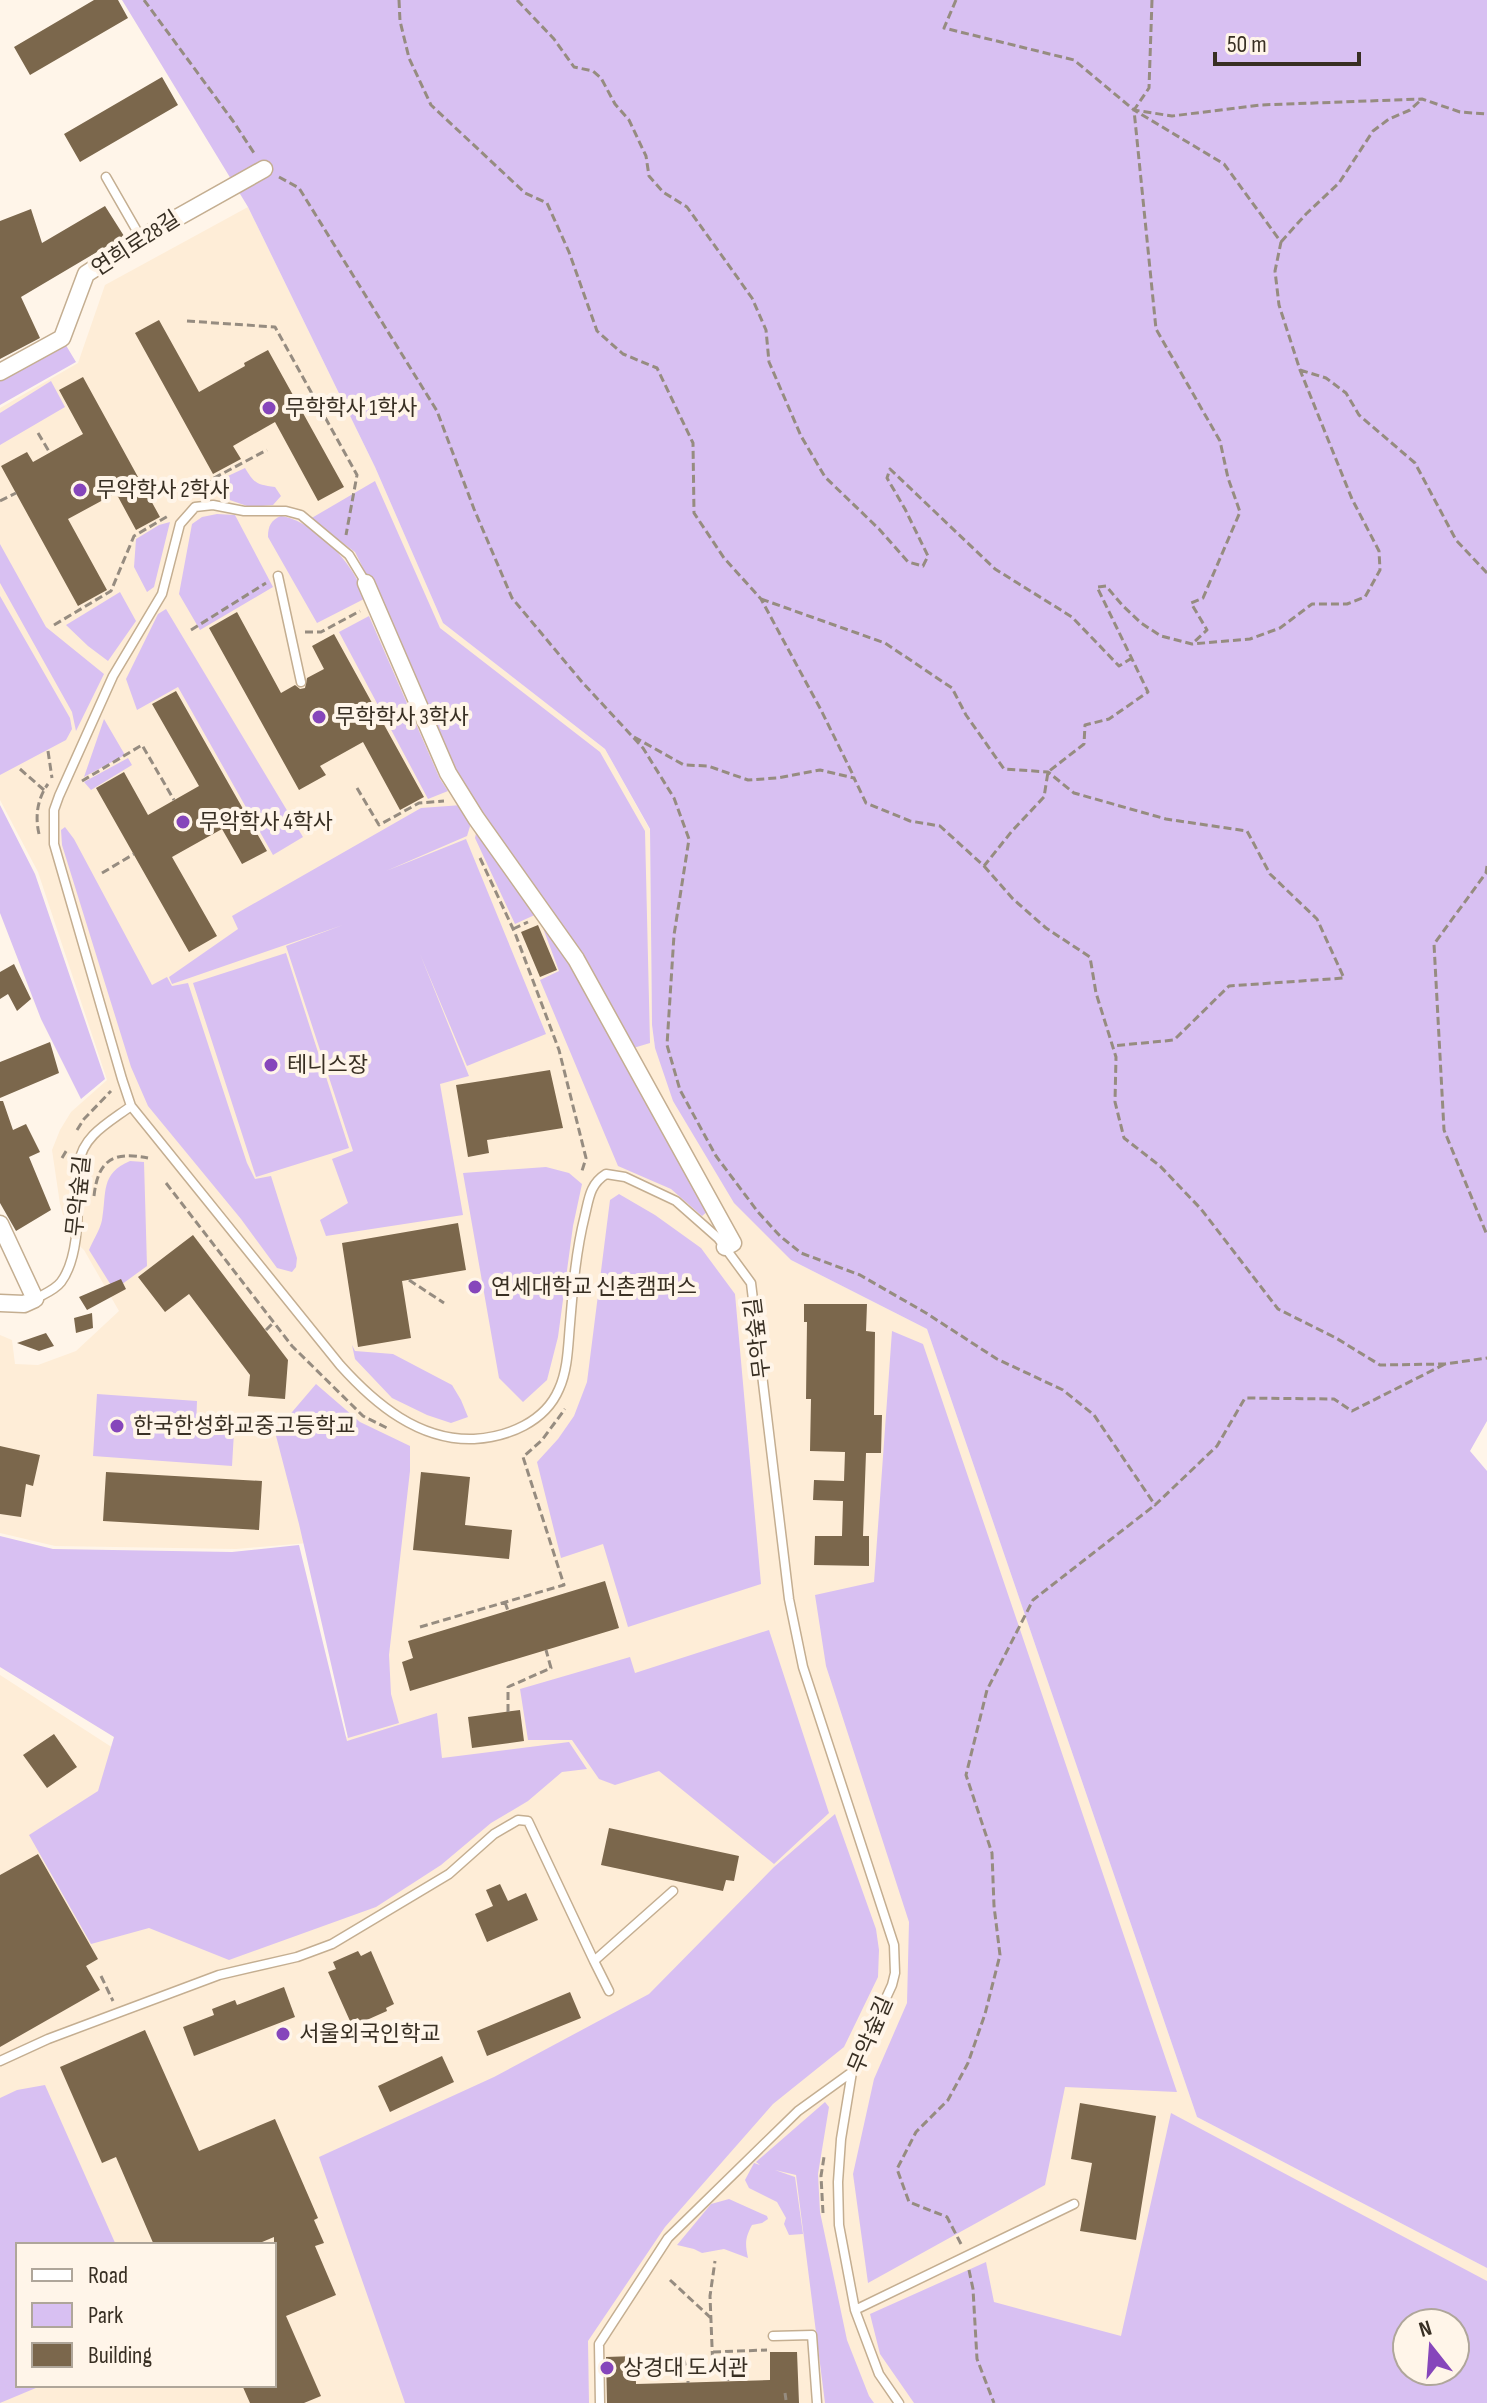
<svg xmlns="http://www.w3.org/2000/svg" width="1487" height="2403" viewBox="0 0 1487 2403" font-family="'Sofia Sans Condensed','Noto Sans KR',sans-serif">
  <style>
    .built { fill: #feedd7; fill-rule: evenodd }
    .green { fill: #d8c0f2; fill-rule: evenodd }
    .building { fill: #7b674c }
    .lines { fill: none; stroke-linecap: round; stroke-linejoin: round }
    .service-casing { stroke: #c4ae91; stroke-width: 11 }
    .minor-casing { stroke: #c4ae91; stroke-width: 19 }
    .path { stroke: #968c80; stroke-width: 3; stroke-dasharray: 8 4; stroke-linecap: butt }
    .service { stroke: #fff; stroke-width: 8 }
    .minor { stroke: #fff; stroke-width: 16 }
    .poi-dot { fill: #8646bb; stroke: #fff5e9; stroke-width: 3 }
    .labels { text-anchor: middle; dominant-baseline: central; stroke-width: 8; stroke-linejoin: round; paint-order: stroke }
    .street-label { font-size: 22px; fill: #382f23; stroke: #fff5e9 }
    .poi-label { font-size: 22px; fill: #382f23; stroke: #fff5e9; text-anchor: start }
  </style>
  <rect width="100%" height="100%" fill="#fff5e9"/>
  <path class="built" d="M248,207L375,467L443,623L605,749L650,830L652,1025L655,1048L791,1260L927,1329L1197,2117L1487,2268V2403H0V1675L220,1817L375,1719L308,1543L236,1549L55,1546L0,1533V1335L12,1340L15,1364L38,1365L76,1351L119,1311L84,1250L75,1242L67,1229L60,1204L52,1150L60,1130L71,1112L107,1080L38,872L0,800V408L78,363L105,285ZM18,2245H274V2385H18ZM1407,2323H1455V2371H1407Z"/>
  <path class="green" d="M122,0H1487V1421L1470,1451L1487,1471V2268L1197,2117L927,1329L791,1260L734,1203L673,1101L655,1048L652,1025L650,829L605,749L443,623L375,467L248,207Z
    M64,342L76,362L0,405V375Z
    M51,381L65,407L0,445V413Z
    M245,468C254,483 257,485 275,487L281,496L273,505L250,507L218,496L213,483Z
    M375,481L440,628L600,752L645,831L650,1043L630,1049L453,771L384,610L355,552L310,519Z
    M217,514L235,515L273,587L200,630L179,594L192,524L202,517Z
    M281,516C313,520 359,567 364,599L317,623L268,537C268,526 271,520 281,516Z
    M170,522L154,587L147,592L134,567L136,539L159,525Z
    M0,544L46,627L104,674L76,731L72,712L0,583Z
    M120,592L136,621L108,661L88,646L66,625Z
    M0,596L70,718L72,729L66,740L0,775Z
    M166,609L303,837L273,855L178,687L137,710L126,679L158,614Z
    M369,616L440,779L448,791L428,799L339,632Z
    M104,719L125,755L84,777Z
    M128,758L132,765L91,790L84,782Z
    M0,805L35,874L105,1079L81,1099L41,1019L0,913Z
    M462,805L472,820L467,836L386,871L466,839L546,1034L467,1066L420,954L469,1076L440,1084L463,1215L326,1236L320,1220L348,1203L332,1159L353,1151L286,946L343,925L172,984L169,977L238,929L232,916L421,808Z
    M478,824L539,913L515,924L475,838Z
    M65,827L74,839L152,985L167,977L172,986L188,983L247,1163L255,1179L271,1176L297,1258L296,1267L292,1272L277,1268L241,1219L148,1106L131,1067L62,845L61,830Z
    M540,920L573,963L708,1211L702,1216L671,1189L618,1166L540,980L559,971Z
    M286,953L349,1148L256,1177L193,983Z
    M130,1161L144,1162L147,1266L114,1290L89,1250C93,1240 100,1230 102,1220C107,1192 100,1174 130,1161Z
    M546,1167L569,1173L582,1184L573,1226L558,1337L547,1380L523,1402L499,1378L463,1173Z
    M619,1194L655,1215L701,1248L735,1294L761,1584L628,1627L603,1544L561,1558L537,1462L558,1439L574,1416L587,1382L610,1200Z
    M892,1331L923,1344L1177,2092L1065,2087L1045,2185L868,2283L853,2174L874,2079L907,2003L909,1922L826,1666L815,1595L874,1582Z
    M352,1345L355,1351L393,1354L452,1385L461,1400L468,1417L451,1423L427,1415L392,1398L355,1359Z
    M316,1384L360,1422L410,1446V1471L389,1655L391,1694L399,1723L348,1738L299,1524L275,1432Z
    M97,1394L197,1401L196,1430L234,1432L232,1466L93,1456Z
    M0,1536L53,1549L232,1552L299,1545L347,1741L437,1713L442,1758L569,1742L587,1769L562,1772L528,1801L491,1823L441,1865L376,1907L229,1960L149,1928L91,1944L29,1835L98,1791L114,1737L0,1667Z
    M769,1630L829,1813L774,1864L659,1771L615,1785L599,1779L572,1740H528L520,1689L630,1657L635,1673Z
    M835,1814L876,1929L879,1950L878,1977L844,2047L773,2104L665,2227L588,2341L589,2403H405L319,2157L494,2077L649,1994L774,1867Z
    M45,2085L116,2245H18V2385H43L0,2403V2098L17,2090Z
    M825,2102L829,2107L818,2174L820,2212L847,2340L869,2396L874,2403H825L796,2175L775,2170L795,2177L803,2234L789,2235L784,2224L786,2218L777,2202L749,2188L745,2180L754,2163L760,2165L756,2162Z
    M1171,2113L1487,2281V2403H914L880,2354L870,2314L986,2262L994,2302L1121,2336ZM1455,2323V2371H1407V2323Z
    M729,2199L767,2216L768,2219L762,2223L752,2225C745,2238 745,2244 748,2258L724,2249L702,2253L694,2249L677,2245L711,2204Z"/>
  <path class="building" d="M94,0H118L128,18L30,75L14,47Z
    M162,77L178,105L80,162L64,134Z
    M105,206L124,236L21,297L40,338L0,359V221L31,209L42,243Z
    M159,320L199,392L245,366L244,363L268,350L344,487L318,501L275,422L233,446L241,459L213,474L135,333Z
    M83,377L160,517L136,530L116,493L68,519L107,590L78,606L1,466L27,452L33,462L83,434L59,390Z
    M237,612L281,693L295,685L300,689L305,688L307,678L324,669L312,646L334,634L424,797L400,810L363,742L320,766L326,775L299,790L209,628Z
    M176,691L267,851L242,864L222,829L172,857L217,936L189,952L96,788L124,772L148,815L199,786L152,704Z
    M538,925L557,970L540,977L521,932Z
    M14,964L31,999L17,1011L8,994L0,999V972Z
    M50,1042L59,1073L0,1098V1062Z
    M550,1070L563,1128L487,1140L489,1153L468,1157L456,1085Z
    M0,1101H3L13,1130L26,1124L40,1152L29,1157L51,1210L16,1231L0,1203Z
    M458,1223L466,1270L402,1281L411,1338L358,1347L342,1243Z
    M193,1235L288,1360L285,1399L248,1396L250,1375L189,1294L165,1312L138,1277Z
    M121,1279L126,1289L87,1310L79,1297Z
    M804,1304H867L866,1331L875,1332L874,1415H882L881,1453H866L863,1536H869V1566L814,1565L815,1536H842L843,1501L813,1500L814,1480L844,1481L845,1452L810,1451L811,1399H806L807,1322H804Z
    M92,1313L93,1328L76,1333L74,1318Z
    M46,1333L54,1346L39,1351L17,1343Z
    M0,1446L40,1455L33,1486L26,1484L21,1517L0,1514Z
    M106,1472L262,1481L259,1530L103,1521Z
    M421,1472L470,1477L465,1525L512,1530L509,1559L413,1550Z
    M605,1581L619,1628L410,1691L402,1662L413,1658L408,1641Z
    M520,1710L524,1741L472,1748L468,1717Z
    M54,1734L77,1767L47,1788L23,1755Z
    M609,1828L739,1856L734,1881L726,1880L723,1891L601,1865Z
    M38,1854L98,1959L86,1966L100,1990L0,2047V1875Z
    M500,1884L508,1901L526,1893L538,1920L487,1942L475,1914L493,1906L486,1890Z
    M358,1951L361,1956L371,1951L394,2004L386,2008L387,2011L360,2023L358,2018L350,2021L328,1972L336,1969L333,1962Z
    M284,1987L295,2017L194,2056L183,2027L214,2015L212,2009L235,2000L237,2005Z
    M570,1992L581,2018L487,2056L477,2031Z
    M145,2030L199,2151L275,2119L318,2218L314,2220L324,2243L315,2246L336,2295L286,2316L321,2396L304,2403H250L242,2385H274V2237L255,2245H154L116,2157L102,2163L60,2067Z
    M442,2056L454,2082L390,2112L378,2086Z
    M1080,2103L1156,2116L1136,2240L1080,2231L1092,2163L1071,2159Z
    M770,2352H797L799,2403H607L606,2357L635,2356L636,2384L673,2383L770,2380Z"/>
  <g class="lines">
    <defs>
      <path id="service" d="M106,177L141,238
        M278,576L301,682
        M366,583L349,555L301,515L286,511H244L213,505L195,507L180,524L162,594L113,676L59,796L54,810V844L122,1079L131,1106L340,1365C375,1404 419,1441 474,1439C508,1437 545,1422 559,1389C568,1369 568,1346 570,1324C573,1287 576,1251 585,1215C589,1198 590,1184 606,1174L625,1177L676,1201L718,1238L751,1283L789,1599L803,1667L894,1945L895,1973L892,1985L852,2072L841,2139L838,2182L839,2225L855,2310L879,2374L899,2403
        M35,1299C44,1294 55,1290 61,1282C82,1254 77,1197 79,1163C83,1135 110,1122 131,1106
        M594,1961L609,1991
        M0,2061L48,2039L219,1975L297,1957L332,1944L449,1874L494,1834L518,1820L528,1821L594,1961L673,1891
        M855,2310L1074,2204
        M773,2336L812,2335L817,2403
        M600,2403L599,2344L668,2238L798,2111L852,2072"/>
      <path id="minor" d="M0,372L62,338L86,274L141,238L264,169
        M366,583L448,773L476,818L576,959L733,1243L725,1247
        M0,1224L35,1299L24,1304L0,1303"/>
    </defs>
    <use href="#service" class="service-casing"/>
    <use href="#minor" class="minor-casing"/>
    <path class="path" d="M144,0L233,121L254,153
      M399,0L400,21L409,58L431,105L525,193L547,203L569,252L597,331L623,354L657,368L693,443L694,513L724,558L761,599L821,710L854,777
      M517,0L554,39L574,67L593,71L601,78L615,104L629,120L646,156L649,176L663,192L687,207L752,298L766,330L769,362L801,436L825,477L879,529L908,562L923,566L928,556L905,509L887,478L890,469L995,569L1072,617L1119,666L1132,658
      M956,0L944,28L1074,60L1134,110L1172,116L1260,105L1422,99L1460,112L1487,114
      M1152,0L1149,88L1134,110L1156,329L1220,441L1228,478L1240,512L1203,598L1191,603L1207,630L1192,644
      M279,177L299,188L437,411L474,509L512,598L582,682L643,748L674,798L689,839L674,935L667,1045L680,1090L716,1156L758,1212L780,1236L801,1253L860,1275L926,1313L997,1359L1063,1390L1094,1415L1155,1505L1217,1446L1245,1398L1334,1399L1352,1411L1445,1364
      M1281,242L1306,214L1339,183L1373,131L1389,119L1410,110L1422,99
      M187,321L275,327L357,475L346,535
      M1300,370L1326,378L1346,393L1359,415L1415,463L1456,540L1487,573
      M38,433L50,453
      M195,493L214,478L267,450
      M0,501L16,493
      M761,599L885,643L952,688L966,715L1004,769L1048,772L1074,793L1166,819L1247,831L1270,874L1317,919L1344,978L1229,986L1174,1040L1112,1046
      M54,625L111,591L134,536L168,516
      M191,630L266,583
      M305,632H321L360,611
      M634,737L684,765L708,766L748,780L777,778L820,770L854,778L866,803L910,821L940,826L984,866L1012,831L1044,797L1048,772L1084,744L1085,725L1109,719L1148,692L1097,587L1106,586L1123,606L1141,623L1161,636L1192,644L1250,639L1280,628L1312,604H1347L1365,597L1380,570L1379,551L1352,499L1300,370L1279,305L1275,271L1281,242L1224,164L1134,110
      M48,751L52,778
      M20,769L44,790
      M82,781L142,745L174,800
      M357,788L379,825L419,803L444,801
      M39,834C35,817 37,799 48,784
      M480,858L515,933L559,1050L586,1158L581,1174
      M984,866L1013,899L1046,928L1090,957L1096,993L1116,1057L1115,1102L1124,1138L1160,1166L1201,1209L1278,1309L1336,1338L1380,1365L1445,1364L1487,1358
      M1487,866L1486,873L1434,944L1444,1130L1487,1235
      M102,873L134,854
      M513,929L528,922
      M77,1130L84,1119L111,1091
      M62,1158L68,1148
      M166,1183L292,1346L363,1416L387,1428
      M94,1196C98,1160 113,1151 148,1158
      M409,1280L444,1303
      M266,1330L273,1323
      M505,1602L508,1611
      M420,1627L564,1585L523,1457L542,1440L565,1409
      M508,1712V1687L551,1668L546,1650
      M101,1976L113,2001
      M823,2213L821,2176L824,2157
      M961,2244L947,2217L909,2202L897,2169L916,2132L948,2100L968,2063L985,2014L1000,1955L994,1906L992,1853L966,1775L987,1690L1033,1600L1155,1505
      M969,2270L973,2289L977,2359L994,2403
      M670,2280L712,2319
      M713,2352L767,2350
      M683,2358L688,2371V2383
      M688,2371L727,2370L728,2381
      M713,2371L710,2296L715,2261
      M785,2393L786,2400"/>
    <use href="#service" class="service"/>
    <use href="#minor" class="minor"/>
  </g>
  <g class="poi-dot">
    <circle cx="269" cy="408" r="8"/>
    <circle cx="80" cy="490" r="8"/>
    <circle cx="319" cy="717" r="8"/>
    <circle cx="183" cy="822" r="8"/>
    <circle cx="271" cy="1065" r="8"/>
    <circle cx="475" cy="1287" r="8"/>
    <circle cx="117" cy="1426" r="8"/>
    <circle cx="283" cy="2034" r="8"/>
    <circle cx="607" cy="2368" r="8"/>
  </g>
  <g class="labels">
    <g class="street-label">
      <text transform="translate(136 244) rotate(-33)">연희로28길</text>
      <text transform="translate(79 1196) rotate(-84)">무악숲길</text>
      <text transform="translate(758 1338) rotate(-97)">무악숲길</text>
      <text transform="translate(871 2035) rotate(-67)">무악숲길</text>
    </g>
    <g class="poi-label">
      <text x="285" y="408">무학학사 1학사</text>
      <text x="96" y="490">무악학사 2학사</text>
      <text x="335" y="717">무학학사 3학사</text>
      <text x="199" y="822">무악학사 4학사</text>
      <text x="287" y="1065">테니스장</text>
      <text x="491" y="1287">연세대학교 신촌캠퍼스</text>
      <text x="133" y="1426">한국한성화교중고등학교</text>
      <text x="299" y="2034">서울외국인학교</text>
      <text x="623" y="2368">상경대 도서관</text>
    </g>
  </g>
  <rect x="16" y="2243" width="260" height="144" fill="#fff5e9" stroke="#afa69a" stroke-width="2"/>
  <rect x="32" y="2269" width="40" height="12" fill="#ffffff" stroke="#afa69a" stroke-width="2"/>
  <text x="88" y="2283" font-size="24" fill="#382f23">Road</text>
  <rect x="32" y="2303" width="40" height="24" fill="#d8c0f2" stroke="#afa69a" stroke-width="2"/>
  <text x="88" y="2323" font-size="24" fill="#382f23">Park</text>
  <rect x="32" y="2343" width="40" height="24" fill="#7b674c" stroke="#afa69a" stroke-width="2"/>
  <text x="88" y="2363" font-size="24" fill="#382f23">Building</text>
  <g transform="translate(1431 2347) rotate(343)"><circle r="38" fill="#fff5e9" stroke="#afa69a" stroke-width="2"/>
  <path d="M0-6L14 30L0 20L-14 30Z" fill="#8646bb"/>
  <text y="-12" font-size="22" font-weight="bold" text-anchor="middle" fill="#382f23">N</text>
  </g>
  <path d="M1215 52v12h144v-12" fill="none" stroke="#382f23" stroke-width="4"/>
  <text x="1227" y="52" font-size="24" fill="#382f23" stroke="#fff5e9" stroke-width="6" paint-order="stroke">50 m</text>
</svg>
